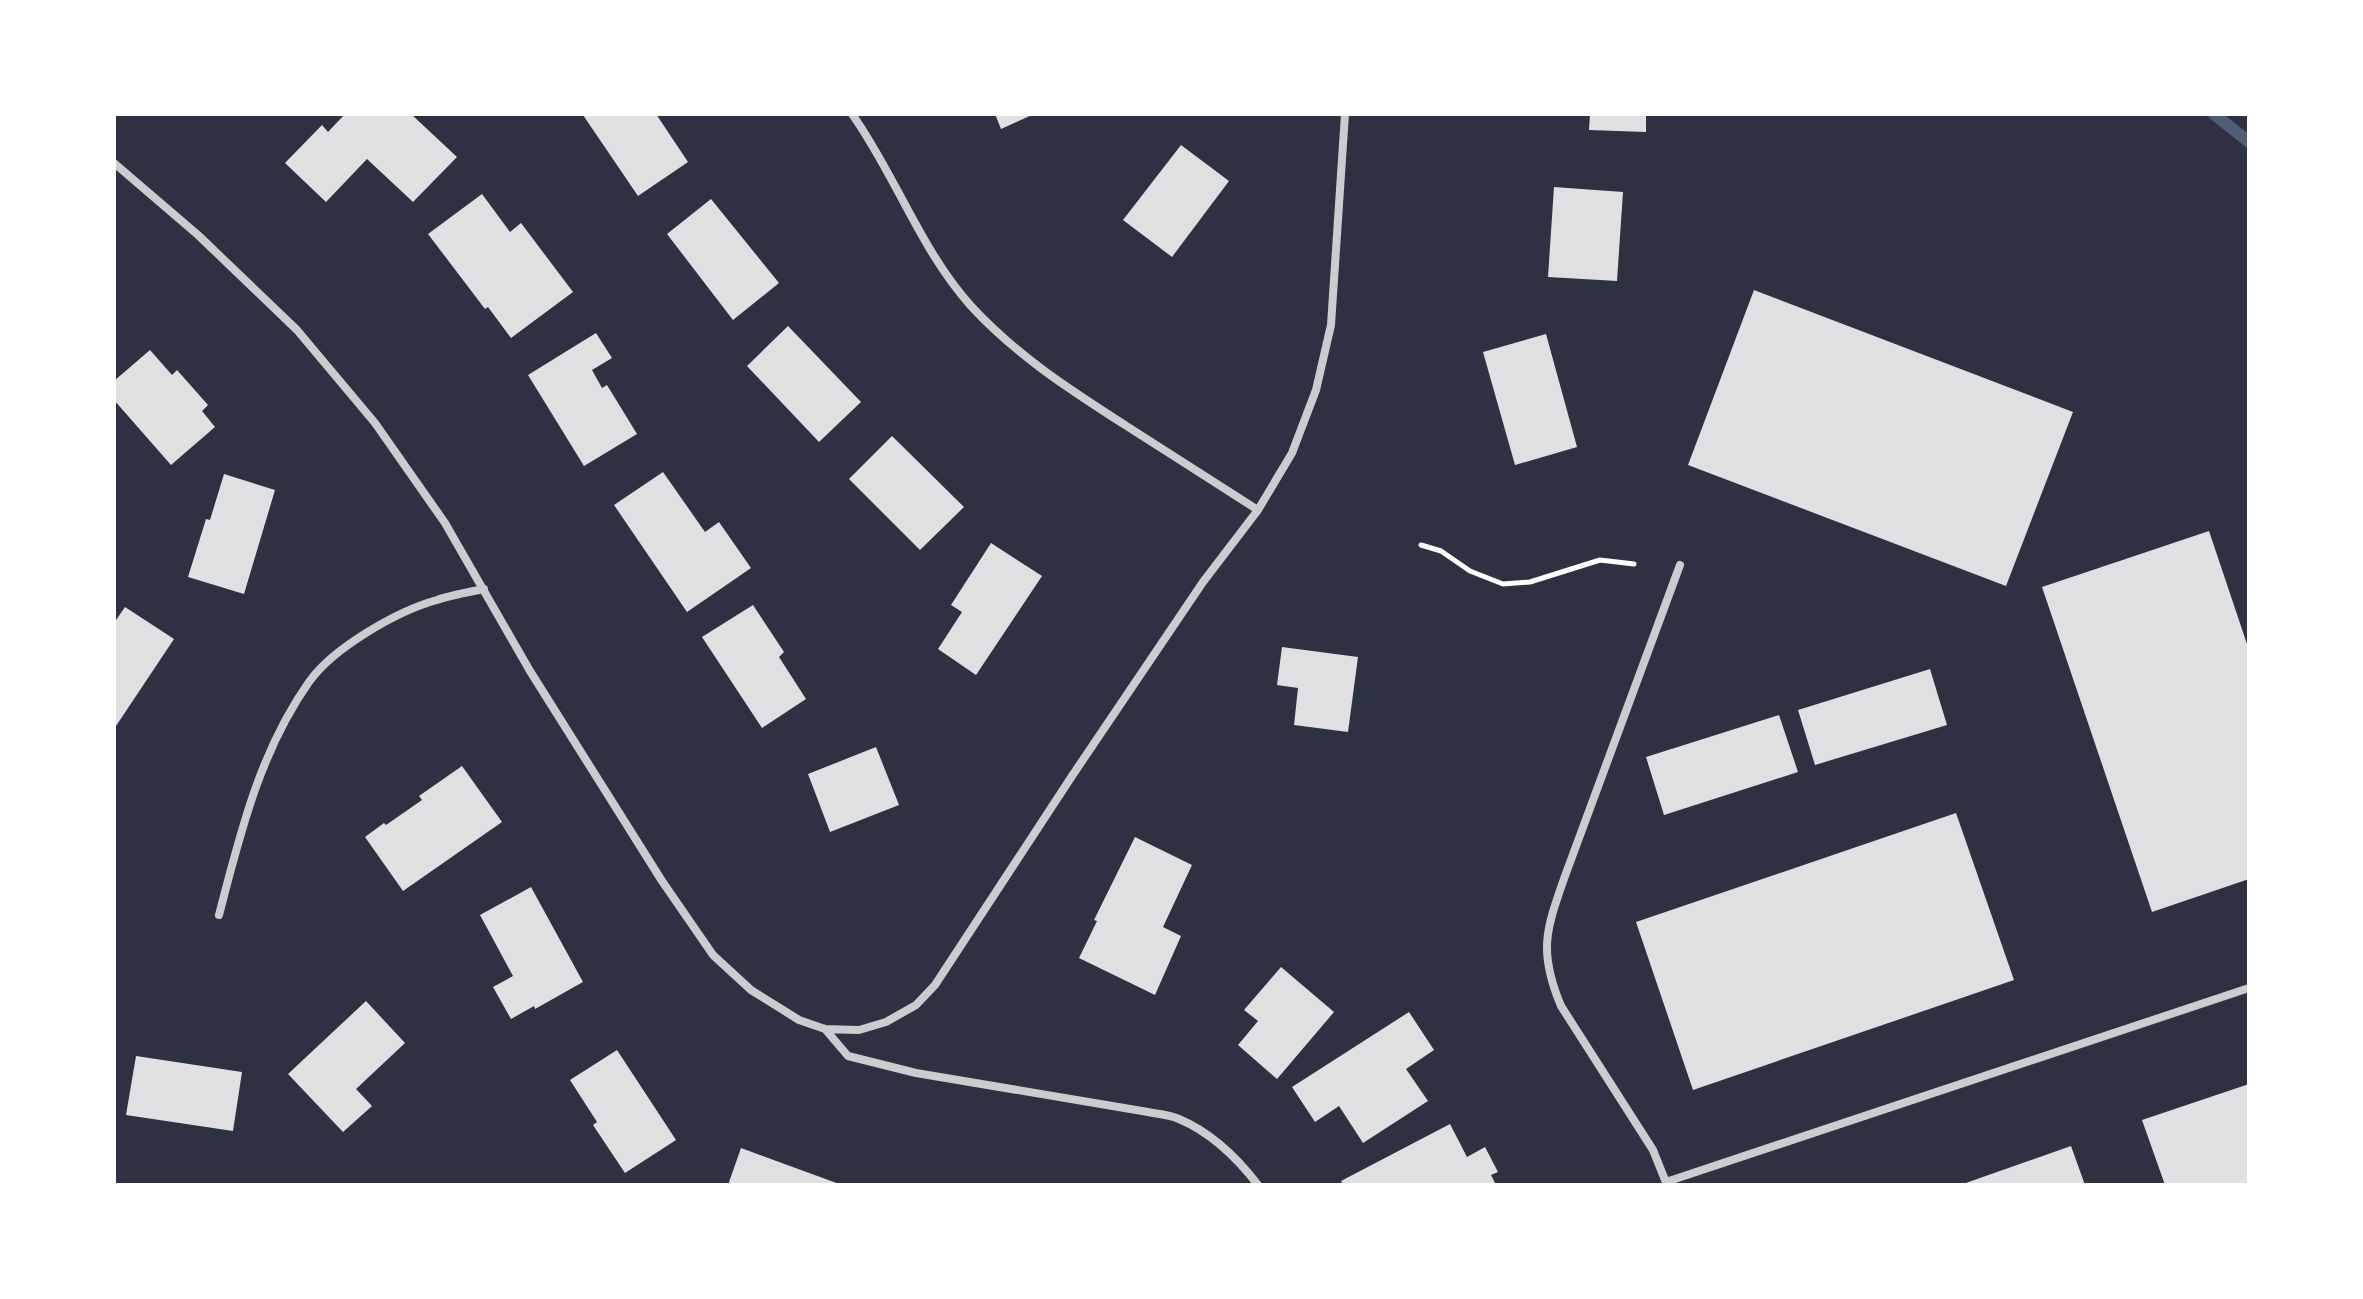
<svg xmlns="http://www.w3.org/2000/svg" width="2363" height="1299" viewBox="0 0 2363 1299" font-family="'IBM Plex Sans',sans-serif">
  <style>
    .lines { fill: none; stroke-linecap: round; stroke-linejoin: round }
    .stream { stroke: #4f5d75; stroke-width: 12 }
    .building { fill: #e0e0e3 }
    .path { stroke: #fff; stroke-width: 5 }
    .minor { stroke: #caccd0; stroke-width: 8 }
  </style>
  <rect width="100%" height="100%" fill="#2d3142"/>
  <g class="lines">
    <path class="stream" d="M2214,114L2249,142"/>
  </g>
  <path class="building" d="M345,114H411L457,157L413,202L367,159L326,202L285,163L322,125L328,132Z
    M585,114H656L688,162L638,196L583,115Z
    M995,114H1034L1001,129Z
    M1590,114H1646V132L1589,130Z
    M1181,145L1229,181L1172,257L1123,220Z
    M1554,187L1623,192L1617,281L1548,277Z
    M482,194L510,232L521,223L573,292L511,338L488,307L485,309L428,234Z
    M711,199L779,283L733,320L667,234Z
    M1754,290L2073,412L2006,586L1688,465Z
    M788,326L861,402L819,442L747,366Z
    M596,333L612,358L592,370L602,388L607,385L637,434L584,466L528,375Z
    M1546,334L1577,447L1515,465L1483,352Z
    M150,350L172,375L177,370L208,405L202,411L215,427L171,465L114,400V381Z
    M892,436L964,507L920,550L849,479Z
    M663,472L705,532L719,522L751,568L687,612L614,505Z
    M224,474L275,490L244,594L188,577L206,519L210,520Z
    M2209,531L2249,650V879L2152,912L2042,587Z
    M991,543L1042,576L976,675L938,649L962,612L951,605Z
    M753,605L784,652L779,657L806,699L762,728L702,637Z
    M125,607L174,639L114,729V623Z
    M1282,647L1358,657L1348,732L1294,725L1298,688L1277,685Z
    M1930,669L1947,725L1815,765L1798,710Z
    M1779,715L1798,772L1664,815L1646,757Z
    M876,747L899,805L830,832L808,774Z
    M462,766L502,822L403,891L365,837L384,823L386,825L422,800L419,796Z
    M1956,813L2014,980L1693,1090L1636,922Z
    M1135,837L1192,865L1163,927L1181,936L1155,995L1079,958L1097,921L1094,920Z
    M531,887L583,982L535,1009L534,1006L511,1019L493,987L513,976L480,915Z
    M1281,967L1334,1012L1277,1079L1238,1045L1258,1021L1244,1010Z
    M366,1001L405,1043L356,1089L372,1106L343,1132L288,1074Z
    M1409,1012L1434,1050L1406,1069L1428,1101L1363,1143L1339,1106L1315,1122L1292,1087Z
    M617,1050L676,1140L625,1173L593,1125L597,1122L570,1080Z
    M136,1056L242,1072L233,1131L126,1115Z
    M2249,1084V1185H2165L2142,1120Z
    M1450,1124L1467,1157L1485,1147L1498,1172L1491,1175L1496,1185H1343L1341,1181Z
    M2071,1146L2085,1185H1960Z
    M741,1148L842,1185H728Z"/>
  <g class="lines">
    <path class="path" d="M1421,545L1441,551L1470,571L1503,584L1530,582L1600,560L1634,564"/>
    <path class="minor" d="M852,114C896,176 920,249 971,306C1016,355 1069,389 1125,425C1169,453 1214,482 1258,510
      M114,163L198,235L297,330L375,423L445,523L530,671L662,881L713,955L751,990L799,1020L825,1029L859,1030L886,1022L916,1005L935,985L1072,776L1203,582L1258,510L1292,453L1316,390L1331,325L1345,114
      M219,915C240,834 260,751 309,682C333,648 397,611 437,600C452,595 468,592 484,589
      M825,1029L848,1056L916,1073L1148,1112C1158,1114 1170,1115 1179,1119C1210,1132 1238,1159 1258,1185
      M1666,1182L2249,988
      M1667,1185L1653,1150L1561,1006C1538,951 1546,930 1565,876L1680,565"/>
  </g>
  <rect width="2363" height="1299" fill="none" stroke="#ffffff" stroke-width="232"/>
</svg>
